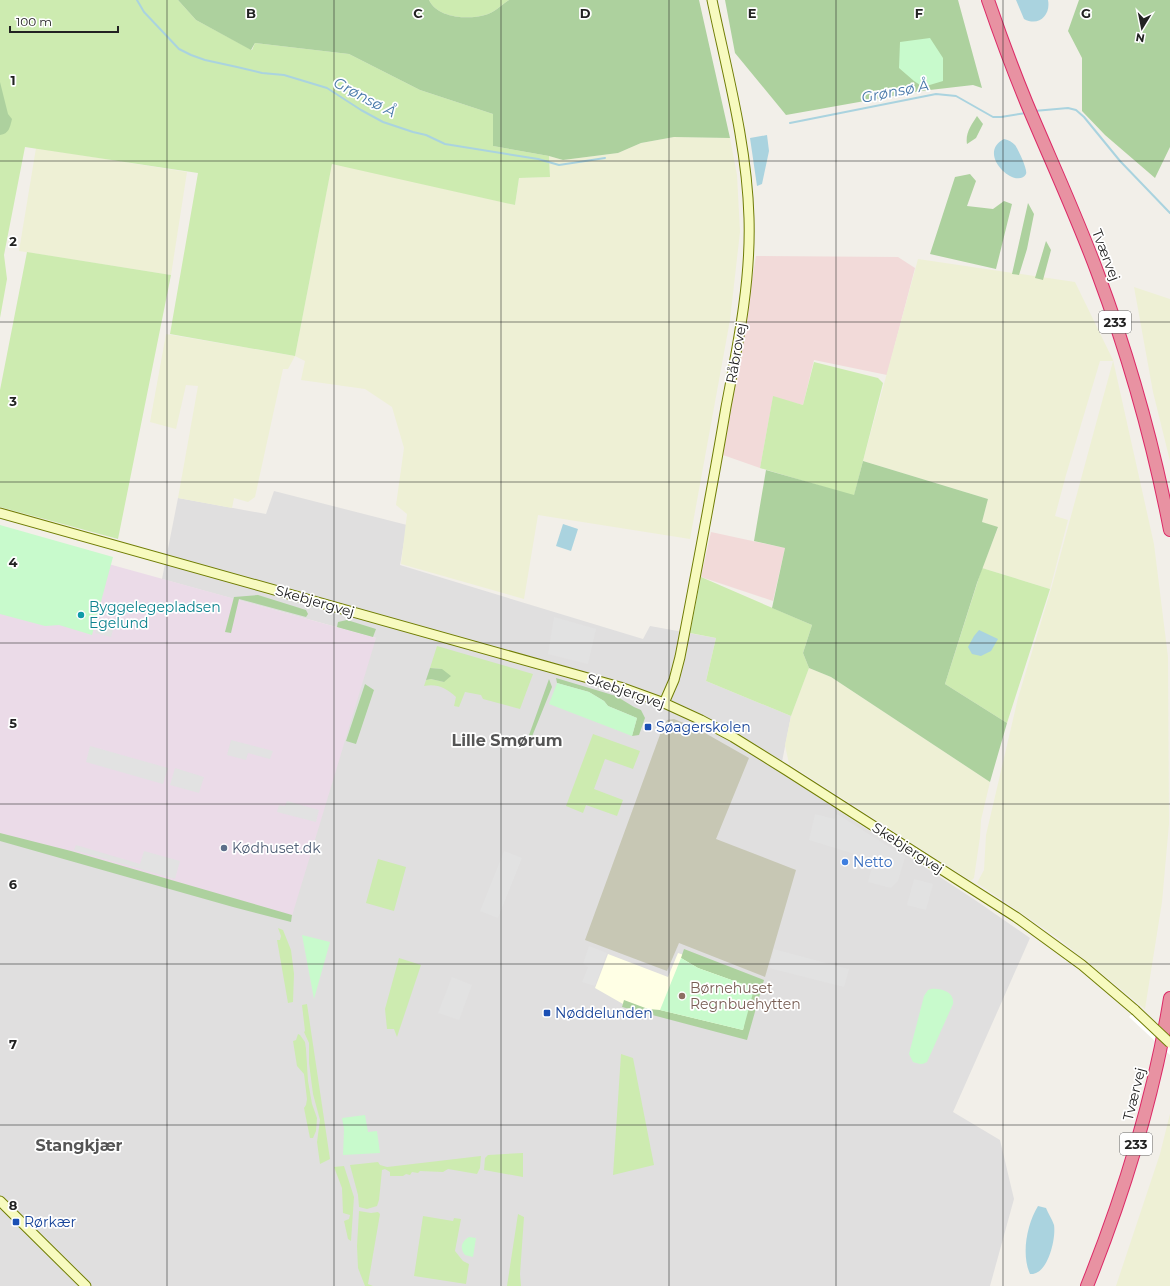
<svg xmlns="http://www.w3.org/2000/svg" width="1170" height="1286" viewBox="0 0 1170 1286" font-family="Montserrat,sans-serif">
  <style>
    .residential { fill: #e0dfdf }
    .commercial { fill: #f2dad9 }
    .industrial { fill: #ebdbe8 }
    .education { fill: #ffffe5 }
    .construction { fill: #c7c7b4 }
    .farmland { fill: #eef0d5 }
    .grass { fill: #cdebb0 }
    .forest { fill: #add19e }
    .park { fill: #c8facc }
    .parking { fill: #e2e2e2 }
    .water { fill: #aad3df }
    .pier { fill: #fff }
    .lines { fill: none; stroke-linecap: round; stroke-linejoin: round }
    .stream { stroke: #aad3df; stroke-width: 2 }
    .secondary-casing { stroke: #707d05; stroke-width: 11 }
    .highway-casing { stroke: #dc2a67; stroke-width: 14 }
    .secondary { stroke: #f7fabf; stroke-width: 9 }
    .highway { stroke: #e892a2; stroke-width: 12 }
    .secondary-bridge-casing { stroke: #707d05; stroke-width: 11; stroke-linecap: butt }
    .secondary-bridge { stroke: #f7fabf; stroke-width: 9 }
    .grid { fill: none; stroke: #222; stroke-width: 1; stroke-opacity: 0.55 }
    .culture-dot { fill: #0f9aa8; stroke: #fff; stroke-width: 1.5 }
    .transit-dot { fill: #1a4fb4; stroke: #fff; stroke-width: 1.5 }
    .service-dot { fill: #5c6f8a; stroke: #fff; stroke-width: 1.5 }
    .shop-dot { fill: #3f7fe0; stroke: #fff; stroke-width: 1.5 }
    .education-dot { fill: #8d6e63; stroke: #fff; stroke-width: 1.5 }
    .labels { text-anchor: middle; dominant-baseline: central; stroke-width: 3.5; stroke-linejoin: round; paint-order: stroke }
    .shield { fill: #fff; stroke: #646464; stroke-width: 1 }
    .shield-label { font-size: 13px; font-weight: bold; fill: #222 }
    .street-label { font-size: 14px; fill: #222; stroke: #fff }
    .culture-label { font-size: 14px; fill: #0d838f; stroke: #fff; text-anchor: start }
    .transit-label { font-size: 14px; fill: #164399; stroke: #fff; text-anchor: start }
    .service-label { font-size: 14px; fill: #4e5e75; stroke: #fff; text-anchor: start }
    .shop-label { font-size: 14px; fill: #366cbe; stroke: #fff; text-anchor: start }
    .education-label { font-size: 14px; fill: #785e54; stroke: #fff; text-anchor: start }
    .water-label { font-size: 15px; font-style: italic; fill: #4a7aab; stroke: #fff }
    .quarter-label { font-size: 16px; font-weight: bold; fill: #555; stroke: #fff }
    .grid-label { font-size: 13px; text-anchor: middle; font-weight: bold; fill: #222; stroke: #fff; stroke-width: 3.5; stroke-linejoin: round; paint-order: stroke }
  </style>
  <rect width="100%" height="100%" fill="#f2efe9"/>
  <path class="residential" d="M274,491L407,525L400,565L643,639L650,626L716,638L706,681L791,716L780,772L978,902L1030,938L953,1112L1000,1140L1014,1199L990,1286H0V839L376,638L162,579L178,498L266,514Z"/>
  <path class="commercial" d="M756,256L898,257L915,268L887,375L814,360L803,405L773,397L760,468L723,455Z
    M711,532L785,548L773,601L701,577Z"/>
  <path class="industrial" d="M0,534L376,638L291,919L0,839Z"/>
  <path class="education" d="M678,953L759,982L745,1035L623,1004L595,988L608,954L668,977Z"/>
  <path class="construction" d="M674,719L698,729L749,758L716,839L796,870L765,977L679,943L667,971L585,940L661,732L667,720Z"/>
  <path class="farmland" d="M674,137L730,138L737,175L740,232L730,320L690,539L538,515L524,599L401,564L407,514L396,505L404,448L392,407L365,389L301,380L305,361L295,356L288,369H283L255,497L248,502L234,498L232,508L178,498L198,386L186,385L176,429L150,422L166,334L295,356L332,163L515,205L519,178L550,177L549,156L563,160L618,153L641,143Z
    M36,148L187,172L171,275L19,251Z
    M918,259L1075,282L1113,360L1154,544L1168,657L1169,824L1162,902L1145,1009L1058,938L977,883L984,870L986,835L1018,698L1052,586L1113,361H1100L1066,475L1055,516L1068,520L1050,589L982,568L998,528L982,522L988,499L863,461Z
    M1134,287L1170,299V461L1153,392Z
    M809,668L831,677L990,782L981,820L980,837L974,878L971,881L789,764L785,745L791,716Z
    M1170,1114V1286H1116L1160,1154Z"/>
  <path class="grass" d="M0,0H178L196,20L252,50L255,43L349,54L420,90L493,114V146L549,156L550,177L519,178L515,205L332,164L295,356L170,334L198,173L25,147L4,255L7,279L0,318Z
    M429,0H509C501,5 494,13 485,15C468,20 437,18 429,0Z
    M27,252L171,275L118,539L0,507V390Z
    M814,362L878,378L883,383L854,496L760,468L773,396L803,405Z
    M982,568L1050,589L1007,723L945,684Z
    M701,577L812,625L803,653L809,668L791,716L706,681L716,638L690,633Z
    M437,646L533,674L520,709L483,699L481,695L465,692L459,707L454,706L456,697C447,688 436,683 424,686L426,680L431,679L444,682L442,669L430,668Z
    M593,734L640,751L633,769L605,759L594,789L623,800L617,816L586,805L583,813L566,806Z
    M378,859L406,867L394,911L366,903Z
    M278,928L283,930L291,950L294,974L293,1002L288,1003L277,940H280L281,936Z
    M399,958L421,965L397,1037L394,1029H387L385,1009Z
    M307,1004L330,1159L320,1164L317,1142L320,1120L313,1094L309,1063V1043L304,1032L305,1031L302,1005Z
    M298,1034L300,1035L305,1042L306,1049L308,1081L312,1104L317,1118L316,1131L313,1138H310L304,1108L306,1105L307,1099L304,1074L297,1066L293,1041L296,1040Z
    M621,1054L633,1058L654,1165L613,1175Z
    M523,1153V1177L484,1170L485,1158L488,1155Z
    M481,1156L480,1168L477,1174L448,1169L443,1172L420,1171L418,1173L412,1172L410,1175L406,1174L403,1176H390V1172L385,1169L382,1170L379,1200L377,1206L367,1209L359,1207L358,1195L350,1165L378,1162L380,1165L387,1167Z
    M344,1166L354,1197L351,1241L348,1239L344,1221L349,1219L350,1215L343,1213L342,1188L334,1167Z
    M359,1211L371,1213L378,1212L380,1214L368,1284L373,1286H365L358,1268L357,1246Z
    M518,1214L524,1217L520,1274L521,1286H507Z
    M423,1216L453,1221L454,1218L461,1219L455,1251L463,1261L469,1264L466,1284L414,1276Z"/>
  <path class="forest" d="M178,0H429C437,18 468,20 485,15C494,13 501,5 509,0H699L730,138L674,137L641,143L618,153L563,160L549,156L493,146V114L420,90L349,54L255,43L251,50L196,20Z
    M725,0H958L982,88L973,85L921,91L786,115L735,53Z
    M1079,0H1170V147L1155,178L1105,135L1082,111V58L1068,31Z
    M0,82L8,114L12,119C10,127 9,134 0,135Z
    M977,116L983,124L976,138L967,144C965,133 972,124 977,116Z
    M970,174L976,181L967,206L993,209L1004,201L1012,204L996,269L930,254L955,177Z
    M1028,203L1034,214L1027,249L1019,275L1012,274Z
    M1046,241L1051,250L1043,280L1035,278Z
    M863,461L988,499L982,522L998,527L977,583L945,684L1007,723L990,782L831,677L809,668L803,653L812,625L772,608L785,548L754,541L766,470L854,495Z
    M258,595L306,610L308,614L306,617L239,599L231,633L225,632L234,597Z
    M347,620L376,629L373,637L337,627L338,622Z
    M430,668L442,669L451,676L444,682L431,679L426,680Z
    M556,678L616,696L634,707L641,710L645,718L639,735L632,736L637,718L608,706L604,701L589,692L557,683Z
    M549,679L552,687L531,739L528,738Z
    M365,684L374,690L356,744L346,741Z
    M0,833L71,851L292,915L291,922L233,907L0,841Z
    M684,949L764,980L747,1040L622,1007L624,1000L648,1009L660,1010L743,1030L751,987L698,968L681,958Z"/>
  <path class="park" d="M930,38L943,58V81L923,87L914,81L899,68L900,42Z
    M0,525L113,557L92,635L59,625L45,626L0,614Z
    M557,683L589,692L604,701L608,706L637,718L632,736L549,704Z
    M302,935L330,942L314,999Z
    M681,958L698,968L751,987L753,993L743,1030L660,1010Z
    M931,989C941,988 955,992 953,1004L927,1062C922,1065 919,1064 913,1062L909,1054L924,996L928,990Z
    M365,1115L368,1132L377,1131L380,1153L343,1155L344,1129L342,1118Z
    M469,1237L476,1238L473,1257L465,1255C459,1248 462,1241 469,1237Z"/>
  <path class="parking" d="M554,617L596,629L588,664L548,654Z
    M99,619L115,623L111,637L95,633Z
    M231,740L273,751L270,759L248,753L246,760L227,755Z
    M90,746L168,768L163,784L86,762Z
    M175,768L204,777L199,793L170,785Z
    M287,801L319,810L316,822L277,812L279,805L285,806Z
    M815,814L834,819L837,814L905,857L898,881L891,888L868,882L874,860L809,840Z
    M76,845L140,864L144,851L180,861L175,879L74,850Z
    M504,851L522,858L498,918L480,911Z
    M914,879L933,884L926,910L907,905Z
    M589,946L607,953L595,986L582,982L588,967L583,964Z
    M774,949L849,969L844,987L769,968Z
    M452,977L472,985L459,1020L438,1013Z"/>
  <path class="water" d="M1016,0H1048C1051,15 1039,27 1024,19Z
    M767,135L769,151L762,184L757,186L750,138Z
    M1004,139C1009,140 1012,142 1015,145C1018,149 1028,170 1026,174C1017,191 975,154 1004,139Z
    M563,524L578,529L571,551L556,546Z
    M979,630L998,639L991,651L981,656L972,654L968,647L974,636Z
    M1038,1206L1046,1208C1048,1213 1052,1219 1054,1225C1056,1238 1049,1268 1036,1273C1034,1274 1032,1274 1030,1274C1021,1254 1027,1224 1038,1206Z"/>
  <path class="pier" d="M1138,1006L1170,1035V1055L1129,1017Z"/>
  <g class="lines">
    <path class="stream" d="M137,0L144,12L179,49L191,55L205,60L237,67L262,73L284,75L327,88L361,110L383,122L413,132L426,135L445,144L538,159L559,165L605,158
      M1034,111L1068,108L1076,110L1084,117L1120,161L1170,213
      M790,123L936,94L956,96L993,117H1001L1026,113"/>
    <defs>
      <path id="secondary" d="M0,513L620,687L664,703L701,720L733,737L786,770L1016,917L1082,965L1135,1010
        M664,703L674,680L680,657C696,574 712,490 726,407C738,344 751,281 749,218C747,144 727,72 712,0
        M0,1201L86,1286"/>
      <path id="highway" d="M988,0C1000,35 1013,70 1027,104C1051,161 1077,217 1098,274C1129,357 1153,442 1170,530
        M1087,1286C1124,1194 1154,1096 1170,998"/>
    </defs>
    <use href="#secondary" class="secondary-casing"/>
    <use href="#highway" class="highway-casing"/>
    <use href="#secondary" class="secondary"/>
    <use href="#highway" class="highway"/>
    <defs>
      <path id="secondary-bridge" d="M1135,1010L1170,1043"/>
    </defs>
    <use href="#secondary-bridge" class="secondary-bridge-casing"/>
    <use href="#secondary-bridge" class="secondary-bridge"/>
  </g>
  <path class="grid" d="M167,0V1286M334,0V1286M501,0V1286M669,0V1286M836,0V1286M1003,0V1286M0,161H1170M0,322H1170M0,482H1170M0,643H1170M0,804H1170M0,964H1170M0,1125H1170"/>
  <circle class="culture-dot" cx="81" cy="615" r="4"/>
  <g class="transit-dot">
    <rect x="644" y="723" width="8" height="8" rx="2"/>
    <rect x="543" y="1009" width="8" height="8" rx="2"/>
    <rect x="12" y="1218" width="8" height="8" rx="2"/>
  </g>
  <circle class="service-dot" cx="224" cy="848" r="4"/>
  <circle class="shop-dot" cx="845" cy="862" r="4"/>
  <circle class="education-dot" cx="682" cy="996" r="4"/>
  <g class="labels">
    <g class="shield">
      <rect x="1099" y="311" width="32" height="22" rx="3"/>
      <rect x="1120" y="1133" width="32" height="22" rx="3"/>
    </g>
    <g class="shield-label">
      <text x="1115" y="322">233</text>
      <text x="1136" y="1144">233</text>
    </g>
    <g class="street-label">
      <text transform="translate(1106 255) rotate(69)">Tværvej</text>
      <text transform="translate(736 353) rotate(-80)">Råbrovej</text>
      <text transform="translate(315 601) rotate(16)">Skebjergvej</text>
      <text transform="translate(626 691) rotate(19)">Skebjergvej</text>
      <text transform="translate(908 848) rotate(33)">Skebjergvej</text>
      <text transform="translate(1134 1094) rotate(-76)">Tværvej</text>
    </g>
    <g class="culture-label">
      <text x="89" y="607">Byggelegepladsen<tspan x="89" dy="16">Egelund</tspan></text>
    </g>
    <g class="transit-label">
      <text x="656" y="727">Søagerskolen</text>
      <text x="555" y="1013">Nøddelunden</text>
      <text x="24" y="1222">Rørkær</text>
    </g>
    <g class="service-label">
      <text x="232" y="848">Kødhuset.dk</text>
    </g>
    <g class="shop-label">
      <text x="853" y="862">Netto</text>
    </g>
    <g class="education-label">
      <text x="690" y="988">Børnehuset<tspan x="690" dy="16">Regnbuehytten</tspan></text>
    </g>
    <g class="water-label">
      <text transform="translate(895 91) rotate(-11)">Grønsø Å</text>
      <text transform="translate(365 97) rotate(28)">Grønsø Å</text>
    </g>
    <g class="quarter-label">
      <text x="507" y="740">Lille Smørum</text>
      <text x="79" y="1145">Stangkjær</text>
    </g>
  </g>
  <g class="grid-label">
    <text x="251" y="18">B</text>
    <text x="418" y="18">C</text>
    <text x="585" y="18">D</text>
    <text x="752" y="18">E</text>
    <text x="919" y="18">F</text>
    <text x="1086" y="18">G</text>
    <text x="13" y="85">1</text>
    <text x="13" y="246">2</text>
    <text x="13" y="406">3</text>
    <text x="13" y="567">4</text>
    <text x="13" y="728">5</text>
    <text x="13" y="889">6</text>
    <text x="13" y="1049">7</text>
    <text x="13" y="1210">8</text>
  </g>
  <g transform="translate(1142 28) rotate(190)" stroke="#ffffff" stroke-width="3" paint-order="stroke">
  <path d="M0-3L7 15L0 10L-7 15Z" fill="#222222"/>
  <text y="-6" font-size="11" font-weight="bold" text-anchor="middle" fill="#222222">N</text>
  </g>
  <path d="M10 26v6h108v-6" fill="none" stroke="#222222" stroke-width="2"/>
  <text x="16" y="26" font-size="12" fill="#222222" stroke="#ffffff" stroke-width="3" paint-order="stroke">100 m</text>
</svg>
